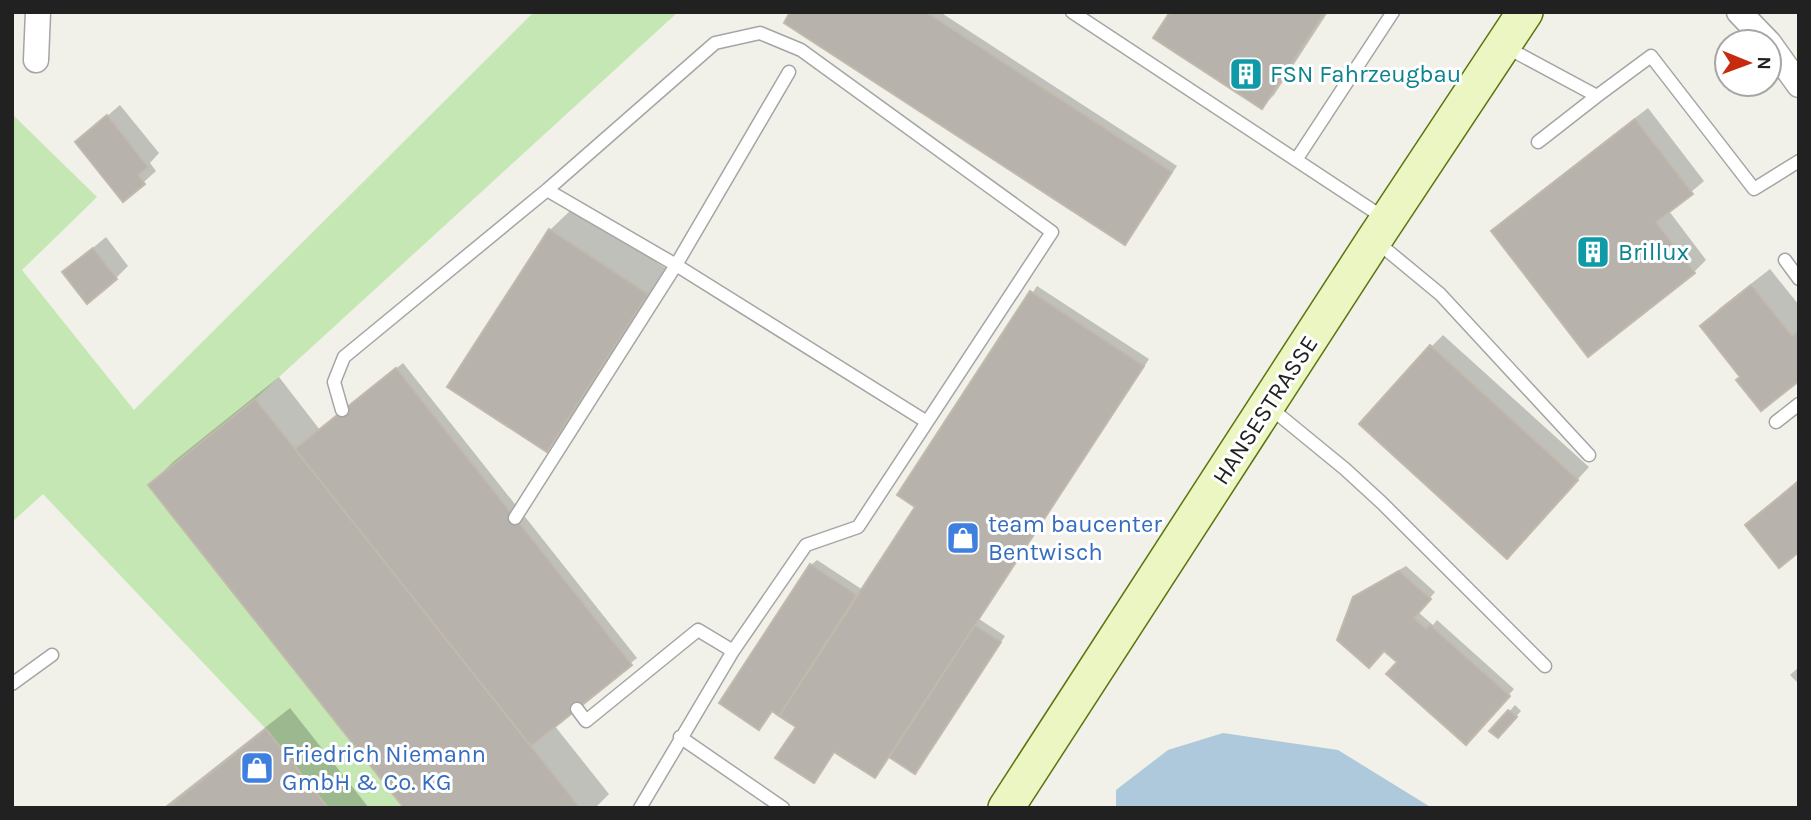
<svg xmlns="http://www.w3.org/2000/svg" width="1811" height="820" viewBox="0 0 1811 820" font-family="Karla,sans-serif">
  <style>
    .grass { fill: #c4e7b3 }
    .water { fill: #adc9db }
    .shadow { fill: #0003 }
    .building { fill: #b7b2ab; stroke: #c2b9ac; stroke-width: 2 }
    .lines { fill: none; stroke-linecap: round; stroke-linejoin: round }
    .lane-casing { stroke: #a5a5a5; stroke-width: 15 }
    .street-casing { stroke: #a5a5a5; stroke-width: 27 }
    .secondary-casing { stroke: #59750c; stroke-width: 38 }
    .lane { stroke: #fff; stroke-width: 12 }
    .street { stroke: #fff; stroke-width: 24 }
    .secondary { stroke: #ebf6c2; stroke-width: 35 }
    .labels { text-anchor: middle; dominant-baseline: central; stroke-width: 6; stroke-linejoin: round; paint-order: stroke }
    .culture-label { font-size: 24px; fill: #0d838f; stroke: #fff; text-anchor: start }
    .street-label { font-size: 24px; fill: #212121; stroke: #fff }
    .shop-label { font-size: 24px; fill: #366cbe; stroke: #fff; text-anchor: start }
  </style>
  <rect width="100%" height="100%" fill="#f1f0e9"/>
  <path class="grass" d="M534,12H678L255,399L148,484L404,808H328L266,729L43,494L12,522V114L97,197L22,270L134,410Z"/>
  <path class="water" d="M1223,733L1338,750L1432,808H1116V790L1168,750Z"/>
  <path class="shadow" d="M792,12H940L1177,166L1125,242Z
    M1172,12H1328L1274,95L1262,107Z
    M120,105L159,153L150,163L156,171L124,200L77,142Z
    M1648,108L1704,181L1669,211L1706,260L1694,272L1493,231L1505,219Z
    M573,208L670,271L569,427L546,449L550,230Z
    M106,237L128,266L116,278L64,272Z
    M1770,269L1799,305V379L1742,377L1702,326L1720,308Z
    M1037,286L1149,359L979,619L1005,636L920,766L915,772L890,756L875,776L836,750L814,781L798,726L773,709L759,728L811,565L817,560L863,590L917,507L899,495Z
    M1443,335L1589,467L1519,544L1431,347Z
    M403,363L637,658L554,725L609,794L595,808H406L150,485L173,462L279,377L320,430Z
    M1799,479V550L1747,525Z
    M1406,566L1435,592L1418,612L1433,625L1437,620L1514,689L1472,737L1400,662L1355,598L1361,592Z
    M1799,667V684L1790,675Z
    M1515,705L1521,711L1504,730L1492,731Z
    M290,708L369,808H163Z"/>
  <path class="building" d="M790,12H926L1172,172L1125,245L784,23Z
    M1170,12H1325L1262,109L1153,38Z
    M107,115L148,167L138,175L145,184L123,202L75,142Z
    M1635,119L1693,194L1656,222L1695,273L1588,357L1491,231Z
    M549,229L648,294L547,452L447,387Z
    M93,248L117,279L87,304L62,272Z
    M1751,285L1792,336L1799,331V381L1761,411L1736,380L1740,377L1700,326Z
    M1030,291L1144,366L875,778L834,752L814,783L775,758L796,727L779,716L915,507L897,495Z
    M1430,345L1578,480L1507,559L1359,424Z
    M396,368L632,665L531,746L295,449Z
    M255,399L295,449L580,808H404L148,485Z
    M1799,481V552L1779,568L1745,525Z
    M810,564L857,595L779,716L772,711L759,730L719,703Z
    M1399,571L1431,599L1414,618L1426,629L1430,625L1510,696L1466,745L1386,674L1397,662L1384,651L1369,668L1337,640L1353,597Z
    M975,625L1001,642L915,774L889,757Z
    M1508,710L1517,717L1498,738L1489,731Z
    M266,729L328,808H167Z"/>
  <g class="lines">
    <defs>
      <path id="lane" d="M1072,12L1384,218
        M1504,46L1597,96L1538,142
        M1597,96L1651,56L1754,189L1799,161
        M1296,160L1393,12
        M547,190L676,265L927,422
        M1377,242L1440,294L1589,455
        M1785,260L1799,279
        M1268,406L1345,469L1382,503L1545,666
        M342,410L334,382L344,357L547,190L715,43L760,33L801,50L1052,232L858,527L806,545L733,651L640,808
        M1776,422L1799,404
        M515,518L676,265L789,72
        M12,684L52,655
        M577,709L586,721L698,630L733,651
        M680,737L783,808"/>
      <path id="street" d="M1739,12L1768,42
        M1769,43L1799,85
        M36,60L38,12"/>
      <path id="secondary" d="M1006,808L1374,240L1525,12"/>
    </defs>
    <use href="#lane" class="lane-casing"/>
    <use href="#street" class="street-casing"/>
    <use href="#secondary" class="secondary-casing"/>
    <use href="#lane" class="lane"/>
    <use href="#street" class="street"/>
    <use href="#secondary" class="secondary"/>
  </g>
  <defs>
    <symbol id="building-square" viewBox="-11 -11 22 22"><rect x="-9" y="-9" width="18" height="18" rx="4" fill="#0f9aa8" stroke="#fff"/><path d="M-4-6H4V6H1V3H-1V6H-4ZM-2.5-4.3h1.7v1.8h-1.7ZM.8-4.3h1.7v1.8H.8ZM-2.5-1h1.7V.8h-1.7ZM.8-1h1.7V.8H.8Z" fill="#fff"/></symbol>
    <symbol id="shop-square" viewBox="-11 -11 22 22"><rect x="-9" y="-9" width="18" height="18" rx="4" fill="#3f7fe0" stroke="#fff"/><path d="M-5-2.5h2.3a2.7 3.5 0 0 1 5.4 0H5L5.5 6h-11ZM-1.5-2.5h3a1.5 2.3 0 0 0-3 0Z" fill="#fff"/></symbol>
  </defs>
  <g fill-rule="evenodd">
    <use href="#building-square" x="1227" y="55" width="38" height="38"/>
    <use href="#building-square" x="1574" y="233" width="38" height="38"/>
    <use href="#shop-square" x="944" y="519" width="38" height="38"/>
    <use href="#shop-square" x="238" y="749" width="38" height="38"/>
  </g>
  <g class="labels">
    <g class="culture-label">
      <text x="1270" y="74">FSN Fahrzeugbau</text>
      <text x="1618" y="252">Brillux</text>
    </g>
    <g class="street-label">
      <text transform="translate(1265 410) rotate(-57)">HANSESTRASSE</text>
    </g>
    <g class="shop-label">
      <text x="988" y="524">team baucenter<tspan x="988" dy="28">Bentwisch</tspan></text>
      <text x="282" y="754">Friedrich Niemann<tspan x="282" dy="28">GmbH &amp; Co. KG</tspan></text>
    </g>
  </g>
  <rect width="1811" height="820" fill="none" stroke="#212121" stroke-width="28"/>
  <g transform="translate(1748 63) rotate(91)"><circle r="33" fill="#ffffff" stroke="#a6a6a6" stroke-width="2"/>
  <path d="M0-5L12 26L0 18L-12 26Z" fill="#c62b0d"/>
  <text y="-10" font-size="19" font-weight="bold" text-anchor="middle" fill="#212121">N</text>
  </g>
</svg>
